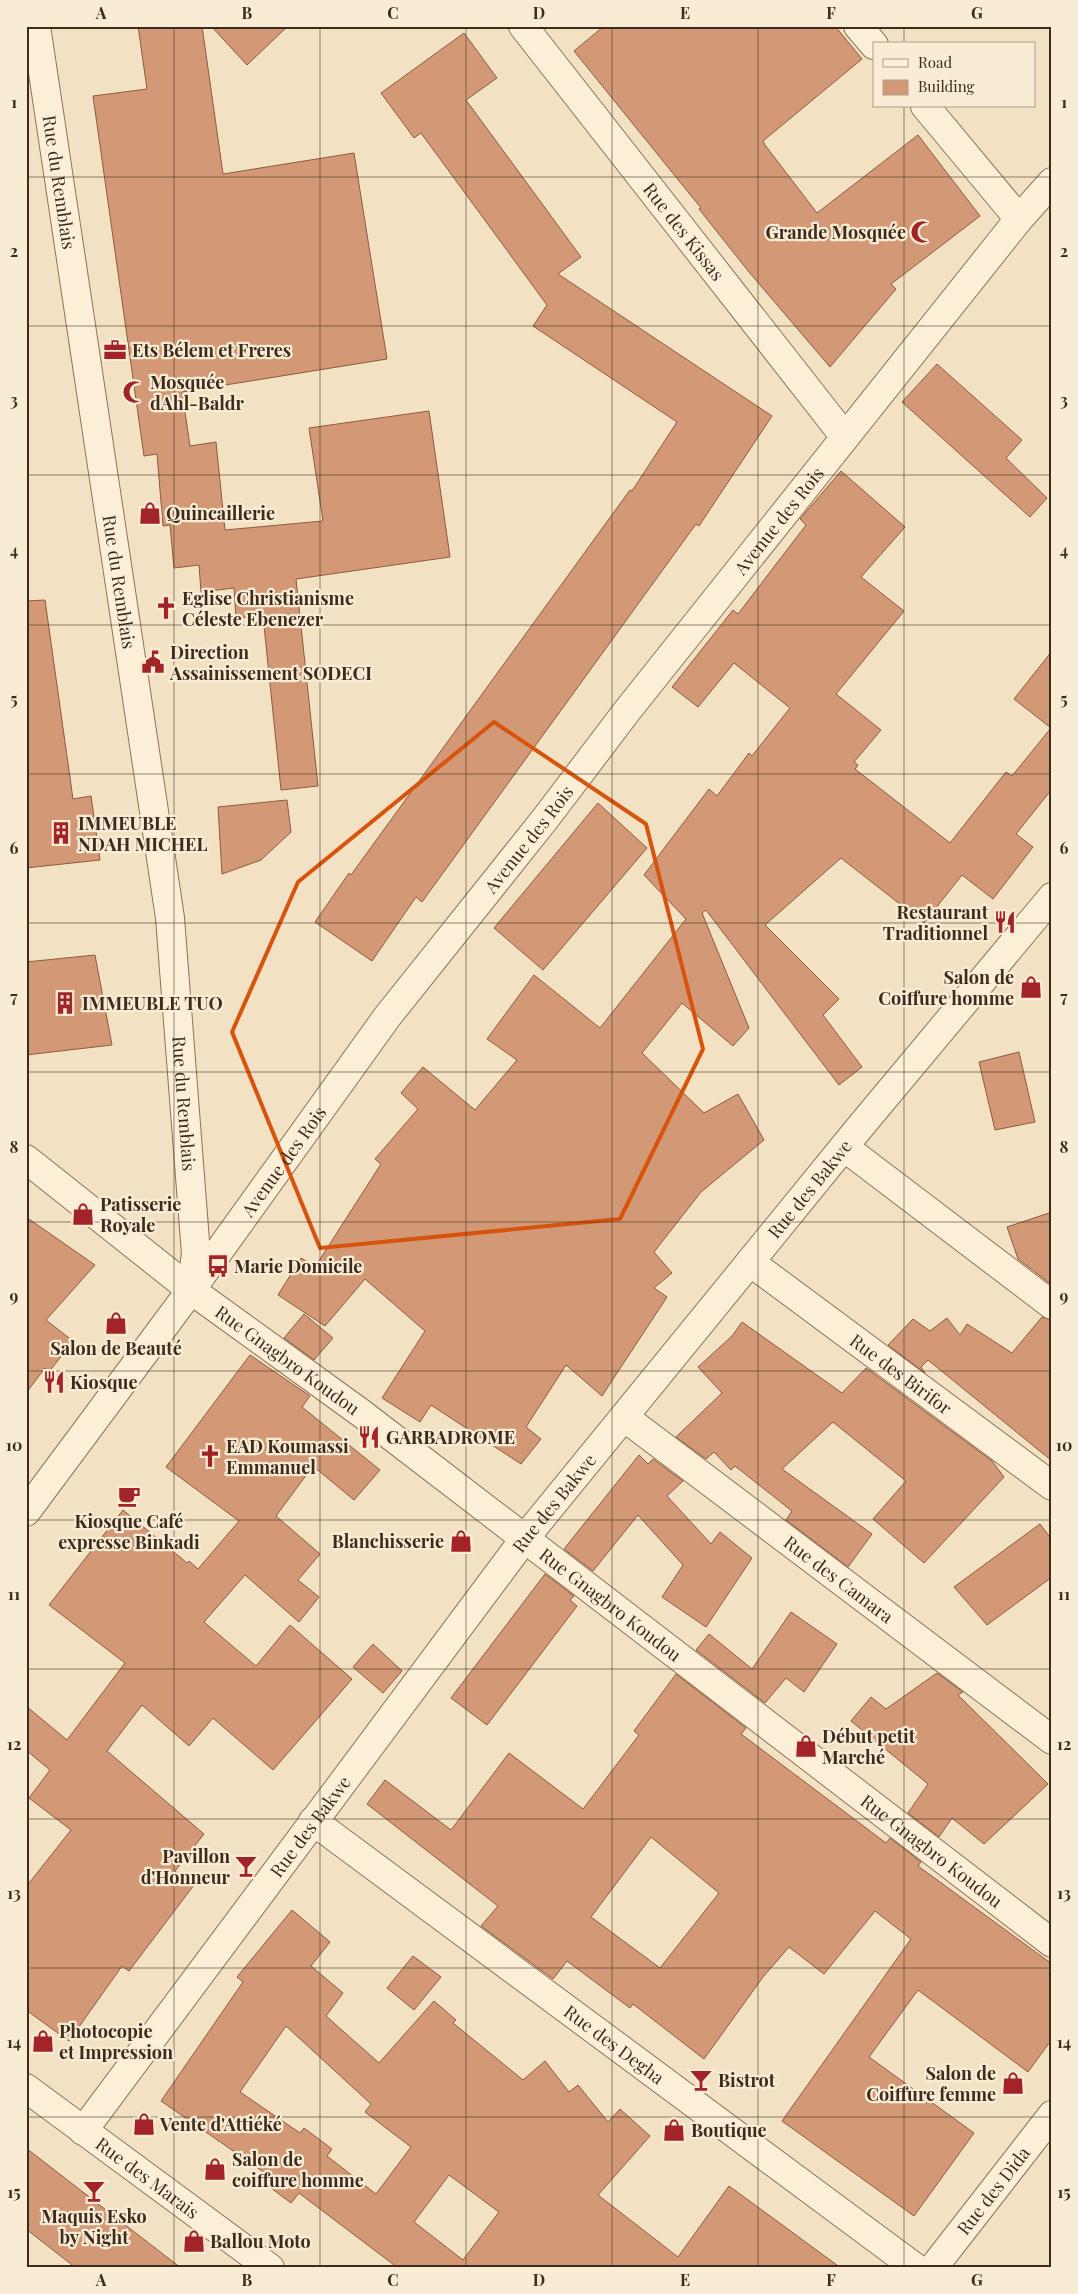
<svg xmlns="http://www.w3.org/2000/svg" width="1078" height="2294" viewBox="0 0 1078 2294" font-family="'Playfair Display',serif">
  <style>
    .building { fill: #d39976; stroke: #8f5a3c; fill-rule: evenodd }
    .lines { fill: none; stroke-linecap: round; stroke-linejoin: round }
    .minor-casing { stroke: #8e7358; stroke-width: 30 }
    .minor { stroke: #fbefd8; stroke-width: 28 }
    .marked { fill: none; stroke: #d7540e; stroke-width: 4; stroke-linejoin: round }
    .grid { fill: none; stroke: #3d2b1d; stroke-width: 1; stroke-opacity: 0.55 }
    .labels { text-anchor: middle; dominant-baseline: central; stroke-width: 4.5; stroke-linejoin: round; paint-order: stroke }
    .street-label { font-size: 18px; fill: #3d2b1d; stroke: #f8ecd4 }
    .poi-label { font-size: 18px; font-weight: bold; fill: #3d2b1d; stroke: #f8ecd4; text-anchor: start }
    .neatline { fill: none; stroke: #3d2b1d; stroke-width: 2 }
    .grid-label { font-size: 16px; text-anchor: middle; font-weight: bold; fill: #3d2b1d }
  </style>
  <rect width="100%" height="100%" fill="#f2e2c3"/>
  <path class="building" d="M138,26H202L223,174L354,153L387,359L182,392L190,446L216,442L225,530L323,521L309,428L429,411L450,557L296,579L318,786L281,790L263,616L236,618L234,588L201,592L199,565L174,568L170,525L163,526L157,454L144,456L93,96L147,89Z
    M211,26H288L247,65Z
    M604,26H835L862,59L763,141L765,145L817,213L918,135L980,216L891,284L896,289L830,367L749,272L699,209L701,208L574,51Z
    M464,33L497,78L466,100L581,257L558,274L772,416L699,526L696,524L422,902L416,897L372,961L315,922L349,873L351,875L630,490L632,491L677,422L533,326L547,305L421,133L414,138L381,93Z
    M937,364L1022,440L1006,458L1047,498L1030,517L902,402Z
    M841,471L905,527L861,577L904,611L836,694L881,730L854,762L858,765L855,769L950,843L1006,772L1012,776L1051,728L1014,699L1052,651V789L1016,834L1033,847L993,899L962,875L924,923L841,858L765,925L839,999L823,1015L862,1067L839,1085L706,910L702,913L749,1028L733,1046L682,1003L642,1053L704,1113L738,1094L764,1140L701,1192L654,1252L672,1273L654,1288L667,1297L602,1396L566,1365L526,1427L541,1439L521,1464L431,1405L420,1422L382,1398L425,1331L365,1279L325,1326L278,1295L301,1258L315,1267L381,1164L375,1159L418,1109L401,1093L423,1067L475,1110L517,1060L487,1039L534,975L600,1028L686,919L644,875L709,789L717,796L749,753L752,756L790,708L734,663L698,707L672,687L733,610L738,614L806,525L800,519Z
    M45,600L73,799L91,796L100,860L26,868V601Z
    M287,800L291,832L261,860L222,874L218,807Z
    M598,803L647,848L543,970L494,928Z
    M95,955L112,1045L26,1055V962Z
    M1019,1052L1035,1122L995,1130L979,1062Z
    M1052,1212V1285L1018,1259L1007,1227Z
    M26,1217L95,1265L46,1320L73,1341L49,1372L45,1368L26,1393Z
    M304,1314L333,1338L314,1360L284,1338Z
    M1042,1317L1052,1320V1461L928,1360L921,1367L925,1373L888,1345L913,1319L930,1331L947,1318L960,1335L967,1324L1012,1353Z
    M742,1322L842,1393L866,1368L992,1461L1004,1477L924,1563L873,1519L906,1481L833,1422L782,1469L872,1534L848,1567L786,1520L792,1511L735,1466L731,1470L714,1452L706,1459L676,1437L722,1393L698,1367L732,1336Z
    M250,1355L310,1396L302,1407L380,1470L354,1500L313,1466L276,1516L320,1554L298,1580L319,1597L299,1622L245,1575L204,1622L256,1666L290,1625L352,1679L273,1770L213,1718L189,1746L142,1705L107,1751L204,1834L175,1871L194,1885L129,1971L122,1966L69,2041L26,2010V1887L71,1830L29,1798L50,1770L26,1750V1706L67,1740L125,1663L49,1605L123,1510L187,1563L189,1561L198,1569L239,1521L166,1467Z
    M639,1455L648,1464L653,1459L683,1481L667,1496L711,1544L720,1532L752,1558L706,1627L662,1597L683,1565L638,1515L593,1571L564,1549Z
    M1040,1524L1052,1540V1577L987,1625L954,1587Z
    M545,1574L574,1596L570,1600L577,1606L487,1725L451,1698Z
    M791,1612L837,1644L804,1692L786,1678L765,1703L696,1650L709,1634L752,1669Z
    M373,1644L402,1671L383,1693L353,1667Z
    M937,1673L963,1692L958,1695L1048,1784L984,1844L952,1818L939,1837L908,1813L928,1784L851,1721L871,1697L886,1709Z
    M676,1674L746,1728L741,1734L886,1843L890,1838L921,1862L918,1866L1052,1964V2039L1028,2072L918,1990L869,2057L974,2133L914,2216L782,2121L911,1939L875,1911L824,1974L789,1947L763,1977L704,2059L633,2004L630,2008L567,1961L553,1979L481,1926L498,1906L367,1804L385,1780L451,1830L509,1753L583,1809L639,1735L634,1731ZM651,1837L719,1893L660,1968L591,1917Z
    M292,1910L330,1942L311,1966L343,1993L326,2016L379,2063L434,2001L456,2020L453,2023L523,2080L545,2061L569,2092L578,2085L608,2122L620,2109L650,2136L598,2195L678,2257L729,2186L841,2268H398L299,2193L291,2203L263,2182L268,2175L161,2101L243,1982L237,1977ZM286,2026L371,2104L365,2112L411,2147L376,2194L327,2156L332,2149L304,2128L300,2133L240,2092ZM449,2175L499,2212L463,2260L414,2222Z
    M413,1956L441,1977L414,2010L387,1988Z
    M26,2148L181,2268H76L26,2229Z"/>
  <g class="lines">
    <defs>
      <g id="minor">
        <path id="s1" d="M36,26L170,918L196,1254L191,1288"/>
        <path id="s2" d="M523,26L845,437"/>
        <path d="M858,26L874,45"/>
        <path d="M925,106L1019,219"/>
        <path d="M844,1147L1052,1305"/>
        <path id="s3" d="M26,1159L191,1290L361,1413L1052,1943"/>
        <path id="s4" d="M750,1262L1052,1486"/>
        <path id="s5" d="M624,1417L1052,1740"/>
        <path id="s6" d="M26,1512L191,1290L387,1017L545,819L627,711L1019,219L1052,182"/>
        <path id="s7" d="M313,1821L916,2268"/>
        <path id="s8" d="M26,2088L270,2268"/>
        <path id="s9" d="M83,2131L525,1538L860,1127L1052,897"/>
        <path id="s10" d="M933,2268L1052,2115"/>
      </g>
    </defs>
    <use href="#minor" class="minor-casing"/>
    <use href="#minor" class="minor"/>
  </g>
  <path class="marked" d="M494,722L646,824L703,1049L620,1219L320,1248L232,1032L298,882Z"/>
  <path class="grid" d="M174,26V2268M320,26V2268M466,26V2268M612,26V2268M758,26V2268M904,26V44M904,106V2268M26,177H1052M26,326H1052M26,475H1052M26,625H1052M26,774H1052M26,923H1052M26,1072H1052M26,1222H1052M26,1371H1052M26,1520H1052M26,1669H1052M26,1819H1052M26,1968H1052M26,2117H1052"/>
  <defs>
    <symbol id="mosque-bare" viewBox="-9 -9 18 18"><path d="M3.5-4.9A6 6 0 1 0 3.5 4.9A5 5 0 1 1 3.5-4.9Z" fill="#a22328" stroke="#f8ecd4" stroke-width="2.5" paint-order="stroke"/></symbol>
    <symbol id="office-bare" viewBox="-9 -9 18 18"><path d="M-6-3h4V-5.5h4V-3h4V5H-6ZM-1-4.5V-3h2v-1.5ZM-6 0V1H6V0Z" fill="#a22328" stroke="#f8ecd4" stroke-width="2.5" paint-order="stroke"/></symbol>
    <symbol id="shop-bare" viewBox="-9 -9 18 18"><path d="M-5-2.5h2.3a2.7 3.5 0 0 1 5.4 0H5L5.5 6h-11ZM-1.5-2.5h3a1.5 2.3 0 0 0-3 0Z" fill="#a22328" stroke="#f8ecd4" stroke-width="2.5" paint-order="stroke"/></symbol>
    <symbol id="church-bare" viewBox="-9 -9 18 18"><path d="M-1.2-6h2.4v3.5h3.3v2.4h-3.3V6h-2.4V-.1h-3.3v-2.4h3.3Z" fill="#a22328" stroke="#f8ecd4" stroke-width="2.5" paint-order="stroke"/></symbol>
    <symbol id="civic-bare" viewBox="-9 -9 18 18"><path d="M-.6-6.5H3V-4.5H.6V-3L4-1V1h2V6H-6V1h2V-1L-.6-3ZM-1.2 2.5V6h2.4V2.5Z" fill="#a22328" stroke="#f8ecd4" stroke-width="2.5" paint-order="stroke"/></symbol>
    <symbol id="building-bare" viewBox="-9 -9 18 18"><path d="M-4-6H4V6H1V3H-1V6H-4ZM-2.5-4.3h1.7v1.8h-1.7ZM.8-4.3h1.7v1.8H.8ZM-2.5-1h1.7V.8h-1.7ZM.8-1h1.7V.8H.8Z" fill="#a22328" stroke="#f8ecd4" stroke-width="2.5" paint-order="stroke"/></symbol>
    <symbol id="restaurant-bare" viewBox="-9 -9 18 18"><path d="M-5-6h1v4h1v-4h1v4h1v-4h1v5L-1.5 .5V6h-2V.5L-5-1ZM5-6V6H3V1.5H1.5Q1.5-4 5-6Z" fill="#a22328" stroke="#f8ecd4" stroke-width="2.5" paint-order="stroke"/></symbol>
    <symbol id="bus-bare" viewBox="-9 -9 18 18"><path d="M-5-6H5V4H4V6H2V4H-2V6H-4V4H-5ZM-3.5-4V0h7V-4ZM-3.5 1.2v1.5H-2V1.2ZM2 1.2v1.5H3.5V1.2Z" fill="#a22328" stroke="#f8ecd4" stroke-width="2.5" paint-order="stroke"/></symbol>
    <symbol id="cafe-bare" viewBox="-9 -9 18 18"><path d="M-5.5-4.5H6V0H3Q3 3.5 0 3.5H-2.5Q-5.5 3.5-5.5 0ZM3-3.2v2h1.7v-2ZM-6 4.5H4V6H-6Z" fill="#a22328" stroke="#f8ecd4" stroke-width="2.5" paint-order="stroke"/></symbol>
    <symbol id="bar-bare" viewBox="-9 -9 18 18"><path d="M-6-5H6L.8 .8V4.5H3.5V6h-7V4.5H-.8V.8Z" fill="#a22328" stroke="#f8ecd4" stroke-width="2.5" paint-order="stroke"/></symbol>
  </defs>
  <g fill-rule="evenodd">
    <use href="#mosque-bare" x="906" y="216" width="32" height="32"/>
    <use href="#office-bare" x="99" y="334" width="32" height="32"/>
    <use href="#mosque-bare" x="118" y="376" width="32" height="32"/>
    <use href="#shop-bare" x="134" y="497" width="32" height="32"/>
    <use href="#church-bare" x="150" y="592" width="32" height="32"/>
    <use href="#civic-bare" x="137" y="646" width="32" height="32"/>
    <use href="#building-bare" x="45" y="817" width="32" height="32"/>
    <use href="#restaurant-bare" x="989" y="906" width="32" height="32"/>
    <use href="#shop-bare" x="1015" y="971" width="32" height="32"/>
    <use href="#building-bare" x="49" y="987" width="32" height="32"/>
    <use href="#shop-bare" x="67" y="1198" width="32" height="32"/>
    <use href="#bus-bare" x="202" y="1250" width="32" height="32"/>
    <use href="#shop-bare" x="100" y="1307" width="32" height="32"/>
    <use href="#restaurant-bare" x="38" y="1366" width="32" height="32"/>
    <use href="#restaurant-bare" x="353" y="1421" width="32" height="32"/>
    <use href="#church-bare" x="194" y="1440" width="32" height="32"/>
    <use href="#cafe-bare" x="113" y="1480" width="32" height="32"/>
    <use href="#shop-bare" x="445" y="1525" width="32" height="32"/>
    <use href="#shop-bare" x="790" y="1730" width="32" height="32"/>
    <use href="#bar-bare" x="230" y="1850" width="32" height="32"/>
    <use href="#shop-bare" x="27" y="2025" width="32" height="32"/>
    <use href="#bar-bare" x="685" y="2064" width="32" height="32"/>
    <use href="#shop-bare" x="997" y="2067" width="32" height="32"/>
    <use href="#shop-bare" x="128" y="2108" width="32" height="32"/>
    <use href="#shop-bare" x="658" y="2114" width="32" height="32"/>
    <use href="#shop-bare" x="199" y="2153" width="32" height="32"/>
    <use href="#bar-bare" x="78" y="2175" width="32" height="32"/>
    <use href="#shop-bare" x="178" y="2225" width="32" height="32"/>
  </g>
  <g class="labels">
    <g class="street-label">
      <text stroke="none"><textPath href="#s1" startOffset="158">Rue du Remblais</textPath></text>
      <text stroke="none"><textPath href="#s2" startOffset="261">Rue des Kissas</textPath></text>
      <text stroke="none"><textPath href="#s6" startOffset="1245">Avenue des Rois</textPath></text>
      <text stroke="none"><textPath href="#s1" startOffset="562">Rue du Remblais</textPath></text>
      <text stroke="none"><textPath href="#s6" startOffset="840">Avenue des Rois</textPath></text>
      <text stroke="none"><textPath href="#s1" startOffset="1088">Rue du Remblais</textPath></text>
      <text stroke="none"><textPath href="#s6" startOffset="435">Avenue des Rois</textPath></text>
      <text stroke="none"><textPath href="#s9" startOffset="1190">Rue des Bakwe</textPath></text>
      <text stroke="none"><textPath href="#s3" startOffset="330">Rue Gnagbro Koudou</textPath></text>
      <text stroke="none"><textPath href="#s4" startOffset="188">Rue des Birifor</textPath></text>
      <text stroke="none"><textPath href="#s9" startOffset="785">Rue des Bakwe</textPath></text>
      <text stroke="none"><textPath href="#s5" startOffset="269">Rue des Camara</textPath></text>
      <text stroke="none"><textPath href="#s3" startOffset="735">Rue Gnagbro Koudou</textPath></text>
      <text stroke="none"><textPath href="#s9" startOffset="380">Rue des Bakwe</textPath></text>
      <text stroke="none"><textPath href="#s3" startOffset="1140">Rue Gnagbro Koudou</textPath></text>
      <text stroke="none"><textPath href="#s7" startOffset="375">Rue des Degha</textPath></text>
      <text stroke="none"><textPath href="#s8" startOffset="151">Rue des Marais</textPath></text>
      <text stroke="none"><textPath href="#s10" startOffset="98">Rue des Dida</textPath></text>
    </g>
    <g class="poi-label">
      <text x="906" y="232" text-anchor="end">Grande Mosquée</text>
      <text x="132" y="350">Ets Bélem et Freres</text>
      <text x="150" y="382">Mosquée<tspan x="150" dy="21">dAhl-Baldr</tspan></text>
      <text x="166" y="513">Quincaillerie</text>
      <text x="182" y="598">Eglise Christianisme<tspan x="182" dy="21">Céleste Ebenezer</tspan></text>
      <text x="170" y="652">Direction<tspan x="170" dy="21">Assainissement SODECI</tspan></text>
      <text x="78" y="823">IMMEUBLE<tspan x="78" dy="21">NDAH MICHEL</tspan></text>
      <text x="988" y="912" text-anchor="end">Restaurant<tspan x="988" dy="21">Traditionnel</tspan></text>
      <text x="1014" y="977" text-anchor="end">Salon de<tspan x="1014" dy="21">Coiffure homme</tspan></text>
      <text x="82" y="1003">IMMEUBLE TUO</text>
      <text x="100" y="1204">Patisserie<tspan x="100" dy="21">Royale</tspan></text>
      <text x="234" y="1266">Marie Domicile</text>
      <text x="116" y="1348" text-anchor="middle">Salon de Beauté</text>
      <text x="70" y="1382">Kiosque</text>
      <text x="386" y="1437">GARBADROME</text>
      <text x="226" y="1446">EAD Koumassi<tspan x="226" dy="21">Emmanuel</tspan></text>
      <text x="129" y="1521" text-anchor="middle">Kiosque Café<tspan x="129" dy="21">expresse Binkadi</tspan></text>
      <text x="444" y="1541" text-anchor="end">Blanchisserie</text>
      <text x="822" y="1736">Début petit<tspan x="822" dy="21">Marché</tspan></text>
      <text x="230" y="1856" text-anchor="end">Pavillon<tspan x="230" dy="21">d'Honneur</tspan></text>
      <text x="59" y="2031">Photocopie<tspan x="59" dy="21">et Impression</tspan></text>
      <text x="996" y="2073" text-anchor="end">Salon de<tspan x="996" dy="21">Coiffure femme</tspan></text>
      <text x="718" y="2080">Bistrot</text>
      <text x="160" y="2124">Vente d'Attiéké</text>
      <text x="691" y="2130">Boutique</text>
      <text x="232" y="2159">Salon de<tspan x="232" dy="21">coiffure homme</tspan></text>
      <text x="94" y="2216" text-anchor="middle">Maquis Esko<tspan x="94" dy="21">by Night</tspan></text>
      <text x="210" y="2241">Ballou Moto</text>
    </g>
  </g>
  <rect width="1078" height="2294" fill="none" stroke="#f8ecd4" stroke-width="55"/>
  <rect x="873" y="42" width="162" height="65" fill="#f8ecd4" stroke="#ad9f8b"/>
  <rect x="883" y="59" width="25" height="8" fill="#fbefd8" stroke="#ad9f8b"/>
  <text x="918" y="68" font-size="15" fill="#3d2b1d">Road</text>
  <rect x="883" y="80" width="25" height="15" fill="#d39976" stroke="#ad9f8b"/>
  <text x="918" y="92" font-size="15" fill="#3d2b1d">Building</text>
  <rect x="28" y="28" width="1022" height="2238" class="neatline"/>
  <g class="grid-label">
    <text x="101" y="19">A</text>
    <text x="247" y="19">B</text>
    <text x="393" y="19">C</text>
    <text x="539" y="19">D</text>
    <text x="685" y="19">E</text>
    <text x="831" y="19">F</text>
    <text x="977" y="19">G</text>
    <text x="14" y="108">1</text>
    <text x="1064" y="108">1</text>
    <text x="14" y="257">2</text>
    <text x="1064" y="257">2</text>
    <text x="14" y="406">3</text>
    <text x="1064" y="406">3</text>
    <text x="14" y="556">4</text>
    <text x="1064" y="556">4</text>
    <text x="14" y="705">5</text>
    <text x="1064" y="705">5</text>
    <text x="14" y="854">6</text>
    <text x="1064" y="854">6</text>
    <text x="14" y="1003">7</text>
    <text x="1064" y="1003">7</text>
    <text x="14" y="1153">8</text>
    <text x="1064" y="1153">8</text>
    <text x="14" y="1302">9</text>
    <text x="1064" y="1302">9</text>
    <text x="14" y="1451">10</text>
    <text x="1064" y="1451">10</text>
    <text x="14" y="1600">11</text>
    <text x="1064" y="1600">11</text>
    <text x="14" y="1750">12</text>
    <text x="1064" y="1750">12</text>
    <text x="14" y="1899">13</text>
    <text x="1064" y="1899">13</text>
    <text x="14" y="2048">14</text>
    <text x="1064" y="2048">14</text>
    <text x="14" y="2198">15</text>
    <text x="1064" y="2198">15</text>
    <text x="101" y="2286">A</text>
    <text x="247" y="2286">B</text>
    <text x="393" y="2286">C</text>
    <text x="539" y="2286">D</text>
    <text x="685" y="2286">E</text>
    <text x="831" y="2286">F</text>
    <text x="977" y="2286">G</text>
  </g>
</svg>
